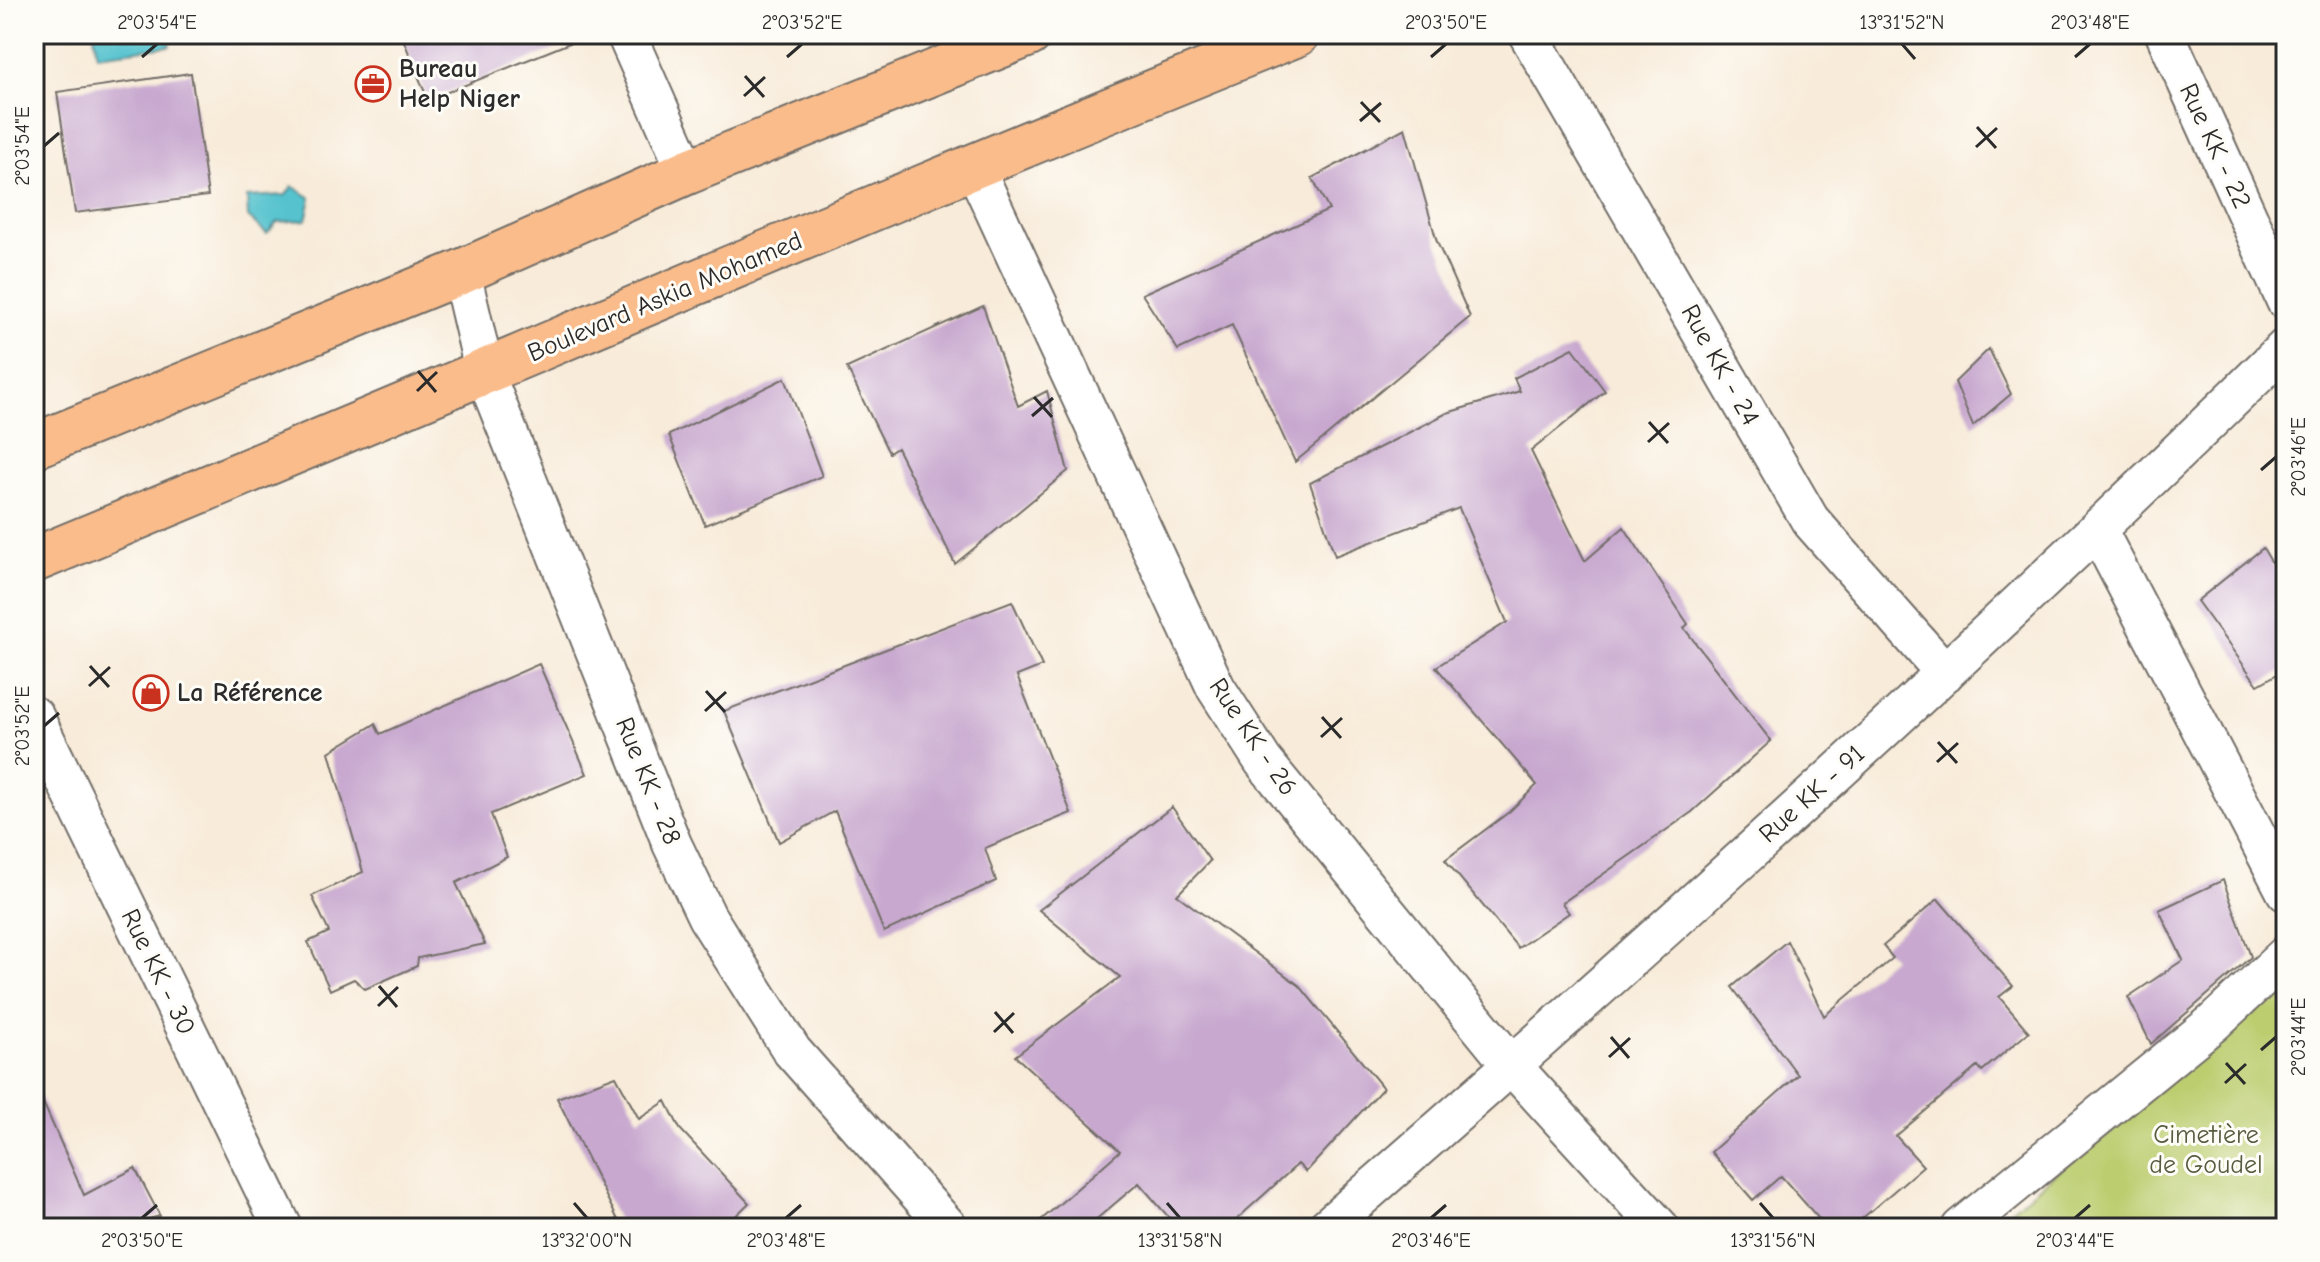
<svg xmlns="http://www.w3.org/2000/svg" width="2320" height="1262" viewBox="0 0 2320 1262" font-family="'Comic Neue',sans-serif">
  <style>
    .green { fill: #bccd70; stroke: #747c4e; stroke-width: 2 }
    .water { fill: #55c2ce; stroke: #40767c; stroke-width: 2 }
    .building { fill: #c8a8cf }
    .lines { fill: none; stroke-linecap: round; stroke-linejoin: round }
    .street-casing { stroke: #736e68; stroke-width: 42 }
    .primary-casing { stroke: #736e68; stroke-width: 48 }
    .street { stroke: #fff; stroke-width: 38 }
    .primary { stroke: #fabc8b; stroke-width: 44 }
    .ticks { fill: none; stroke: #2b2b2b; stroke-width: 3 }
    .labels { text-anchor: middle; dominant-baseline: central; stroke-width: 6; stroke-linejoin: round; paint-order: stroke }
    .poi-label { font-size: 26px; font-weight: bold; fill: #2b2b2b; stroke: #fdfcf7; text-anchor: start }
    .street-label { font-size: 26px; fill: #2b2b2b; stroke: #fdfcf7 }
    .park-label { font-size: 26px; fill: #565c40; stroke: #fdfcf7 }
    .neatline { fill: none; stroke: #2b2b2b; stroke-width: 3 }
    .ticks-label { font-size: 20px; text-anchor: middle; fill: #2b2b2b }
  </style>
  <rect width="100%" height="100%" fill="#fdfcf7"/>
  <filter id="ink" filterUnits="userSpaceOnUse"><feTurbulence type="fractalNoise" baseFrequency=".0125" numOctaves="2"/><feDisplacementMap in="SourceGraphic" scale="16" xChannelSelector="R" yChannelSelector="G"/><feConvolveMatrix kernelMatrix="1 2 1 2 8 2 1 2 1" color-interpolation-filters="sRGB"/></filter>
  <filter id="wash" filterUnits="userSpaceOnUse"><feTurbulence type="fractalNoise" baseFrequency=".006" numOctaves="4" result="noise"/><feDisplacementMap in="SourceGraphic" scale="32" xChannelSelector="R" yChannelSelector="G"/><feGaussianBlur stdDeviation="1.8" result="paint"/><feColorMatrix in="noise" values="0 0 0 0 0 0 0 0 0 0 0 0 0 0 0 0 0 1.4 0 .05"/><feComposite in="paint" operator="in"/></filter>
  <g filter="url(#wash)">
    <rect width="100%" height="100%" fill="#f8ebd9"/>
    <path class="green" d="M2286,982V1228H1989Z"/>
    <path class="water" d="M94,34H169L170,46L97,55Z
      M292,186L311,198L306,220L277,222L267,234L248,217L247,197L286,195Z"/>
    <g id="blocks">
      <path class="building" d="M401,34H587V36L428,100Z
        M191,73L208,196L75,213L57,92Z
        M1405,128L1437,242L1470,317L1295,462L1232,325L1178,350L1142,294L1329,210L1312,178Z
        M983,306L1018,406L1047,391L1068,471L955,564L897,448L889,453L847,368Z
        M1573,348L1605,391L1531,451L1585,561L1624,527L1688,624L1684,628L1771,741L1692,812L1562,903L1569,913L1518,948L1445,860L1509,812L1537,785L1436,667L1507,622L1459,508L1335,556L1310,483L1447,413L1520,391L1514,378Z
        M1989,349L2011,394L1973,426L1955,382Z
        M785,378L822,476L705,525L669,435Z
        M2263,548L2286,587V669L2258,685L2197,601Z
        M1012,601L1042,666L1017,676L1071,813L985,848L996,881L884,932L835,811L779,842L724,711Z
        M539,664L587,774L491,814L507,857L456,883L485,944L418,958L417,966L365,989L354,979L330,990L308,942L329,932L312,896L363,872L329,752L375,724L380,734Z
        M1172,807L1210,861L1177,895L1300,986L1383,1088L1306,1172L1298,1164L1227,1228H1178L1139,1183L1086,1228H1032L1120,1151L1015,1056L1120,977L1039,910Z
        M2223,880L2251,957L2151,1044L2128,997L2183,960L2159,910Z
        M1938,899L2013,986L1999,997L2029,1032L1982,1071L1978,1066L1896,1136L1923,1166L1851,1228H1827L1781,1176L1753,1200L1711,1152L1798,1075L1732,987L1787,941L1824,1016L1893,958L1883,946Z
        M616,1076L639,1119L666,1101L680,1129L749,1203L723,1228H622L557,1098Z
        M34,1082L84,1195L135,1168L160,1216L115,1228H34Z"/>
    </g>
  </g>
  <g filter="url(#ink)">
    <use href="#blocks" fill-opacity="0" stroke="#736e68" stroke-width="2"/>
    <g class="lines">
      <defs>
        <path id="street" d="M626,34L687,172
          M1528,34L1810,520L1945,673
          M2165,34L2286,301
          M973,164L1216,688L1263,761L1512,1066L1660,1228
          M461,272L485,374L672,844L707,917L792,1051L949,1228
          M2098,531L2286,892
          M34,716L283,1228
          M1326,1228C1654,943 1976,651 2286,347
          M1961,1228L2213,1023L2286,955"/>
        <path id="primary" d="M34,446L461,272L687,172L1029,34
          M34,560C456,386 874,204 1297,34"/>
      </defs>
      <use href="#street" class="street-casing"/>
      <use href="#primary" class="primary-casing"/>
      <use href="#street" class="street"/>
      <use href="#primary" class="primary"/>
    </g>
  </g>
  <path class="ticks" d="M1902,44L1915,59M142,57L157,44M787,57L802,44M1431,57L1446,44M2075,57L2090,44M745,76L764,97M744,96L765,77M1361,102L1380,122M1360,121L1381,103M1977,127L1996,148M44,146L59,133M1976,147L1997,128M418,371L436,392M417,391L437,372M1034,397L1052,417M1032,416L1053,398M1649,422L1668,443M1648,442L1669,423M2261,470L2276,457M90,666L109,687M89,686L110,667M706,691L725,712M705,711L726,692M1322,717L1341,738M44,726L59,713M1321,737L1342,718M1938,742L1957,763M1937,762L1958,743M379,986L397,1007M378,1006L398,987M995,1012L1013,1033M994,1032L1014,1013M1611,1037L1629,1058M2261,1050L2276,1037M1609,1057L1630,1038M2226,1063L2245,1084M2225,1083L2246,1064M574,1203L587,1218M1167,1203L1180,1218M1760,1203L1773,1218M142,1218L157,1205M786,1218L801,1205M1431,1218L1446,1205M2075,1218L2090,1205"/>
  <defs>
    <symbol id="office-ring" viewBox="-11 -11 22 22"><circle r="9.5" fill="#fdfcf7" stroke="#c8321e" stroke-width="1.5"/><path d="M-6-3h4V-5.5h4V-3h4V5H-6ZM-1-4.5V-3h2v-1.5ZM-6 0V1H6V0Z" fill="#c8321e"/></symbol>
    <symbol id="shop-ring" viewBox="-11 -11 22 22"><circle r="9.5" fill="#fdfcf7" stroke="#c8321e" stroke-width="1.5"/><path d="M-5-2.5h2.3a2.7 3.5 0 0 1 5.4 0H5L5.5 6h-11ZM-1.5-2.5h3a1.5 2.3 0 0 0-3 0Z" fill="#c8321e"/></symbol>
  </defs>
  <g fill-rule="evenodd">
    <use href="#office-ring" x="353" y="64" width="40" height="40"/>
    <use href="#shop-ring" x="131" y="673" width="40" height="40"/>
  </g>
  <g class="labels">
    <g class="poi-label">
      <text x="399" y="69">Bureau<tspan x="399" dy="30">Help Niger</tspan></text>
      <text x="177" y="693">La Référence</text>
    </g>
    <g class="street-label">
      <text transform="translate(2215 146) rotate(65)">Rue KK - 22</text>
      <text transform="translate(665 297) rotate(-23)">Boulevard Askia Mohamed</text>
      <text transform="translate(1720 365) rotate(61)">Rue KK - 24</text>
      <text transform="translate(1253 737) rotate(56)">Rue KK - 26</text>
      <text transform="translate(648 781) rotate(68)">Rue KK - 28</text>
      <text transform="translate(1812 794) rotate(-42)">Rue KK - 91</text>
      <text transform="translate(158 972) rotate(64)">Rue KK - 30</text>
    </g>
    <g class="park-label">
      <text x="2206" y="1135">Cimetière<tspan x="2206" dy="30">de Goudel</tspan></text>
    </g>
  </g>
  <rect width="2320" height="1262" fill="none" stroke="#fdfcf7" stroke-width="88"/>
  <rect x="44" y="44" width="2232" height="1174" class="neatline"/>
  <g class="ticks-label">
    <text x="157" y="29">2°03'54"E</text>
    <text x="802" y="29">2°03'52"E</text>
    <text x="1446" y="29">2°03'50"E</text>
    <text x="1902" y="29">13°31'52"N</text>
    <text x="2090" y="29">2°03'48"E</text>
    <text transform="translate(22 146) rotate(-90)" y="7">2°03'54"E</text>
    <text transform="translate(2298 457) rotate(-90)" y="7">2°03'46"E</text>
    <text transform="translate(22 726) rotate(-90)" y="7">2°03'52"E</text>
    <text transform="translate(2298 1037) rotate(-90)" y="7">2°03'44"E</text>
    <text x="142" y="1247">2°03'50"E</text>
    <text x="587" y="1247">13°32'00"N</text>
    <text x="786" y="1247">2°03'48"E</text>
    <text x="1180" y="1247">13°31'58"N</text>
    <text x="1431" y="1247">2°03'46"E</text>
    <text x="1773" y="1247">13°31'56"N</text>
    <text x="2075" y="1247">2°03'44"E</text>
  </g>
</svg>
